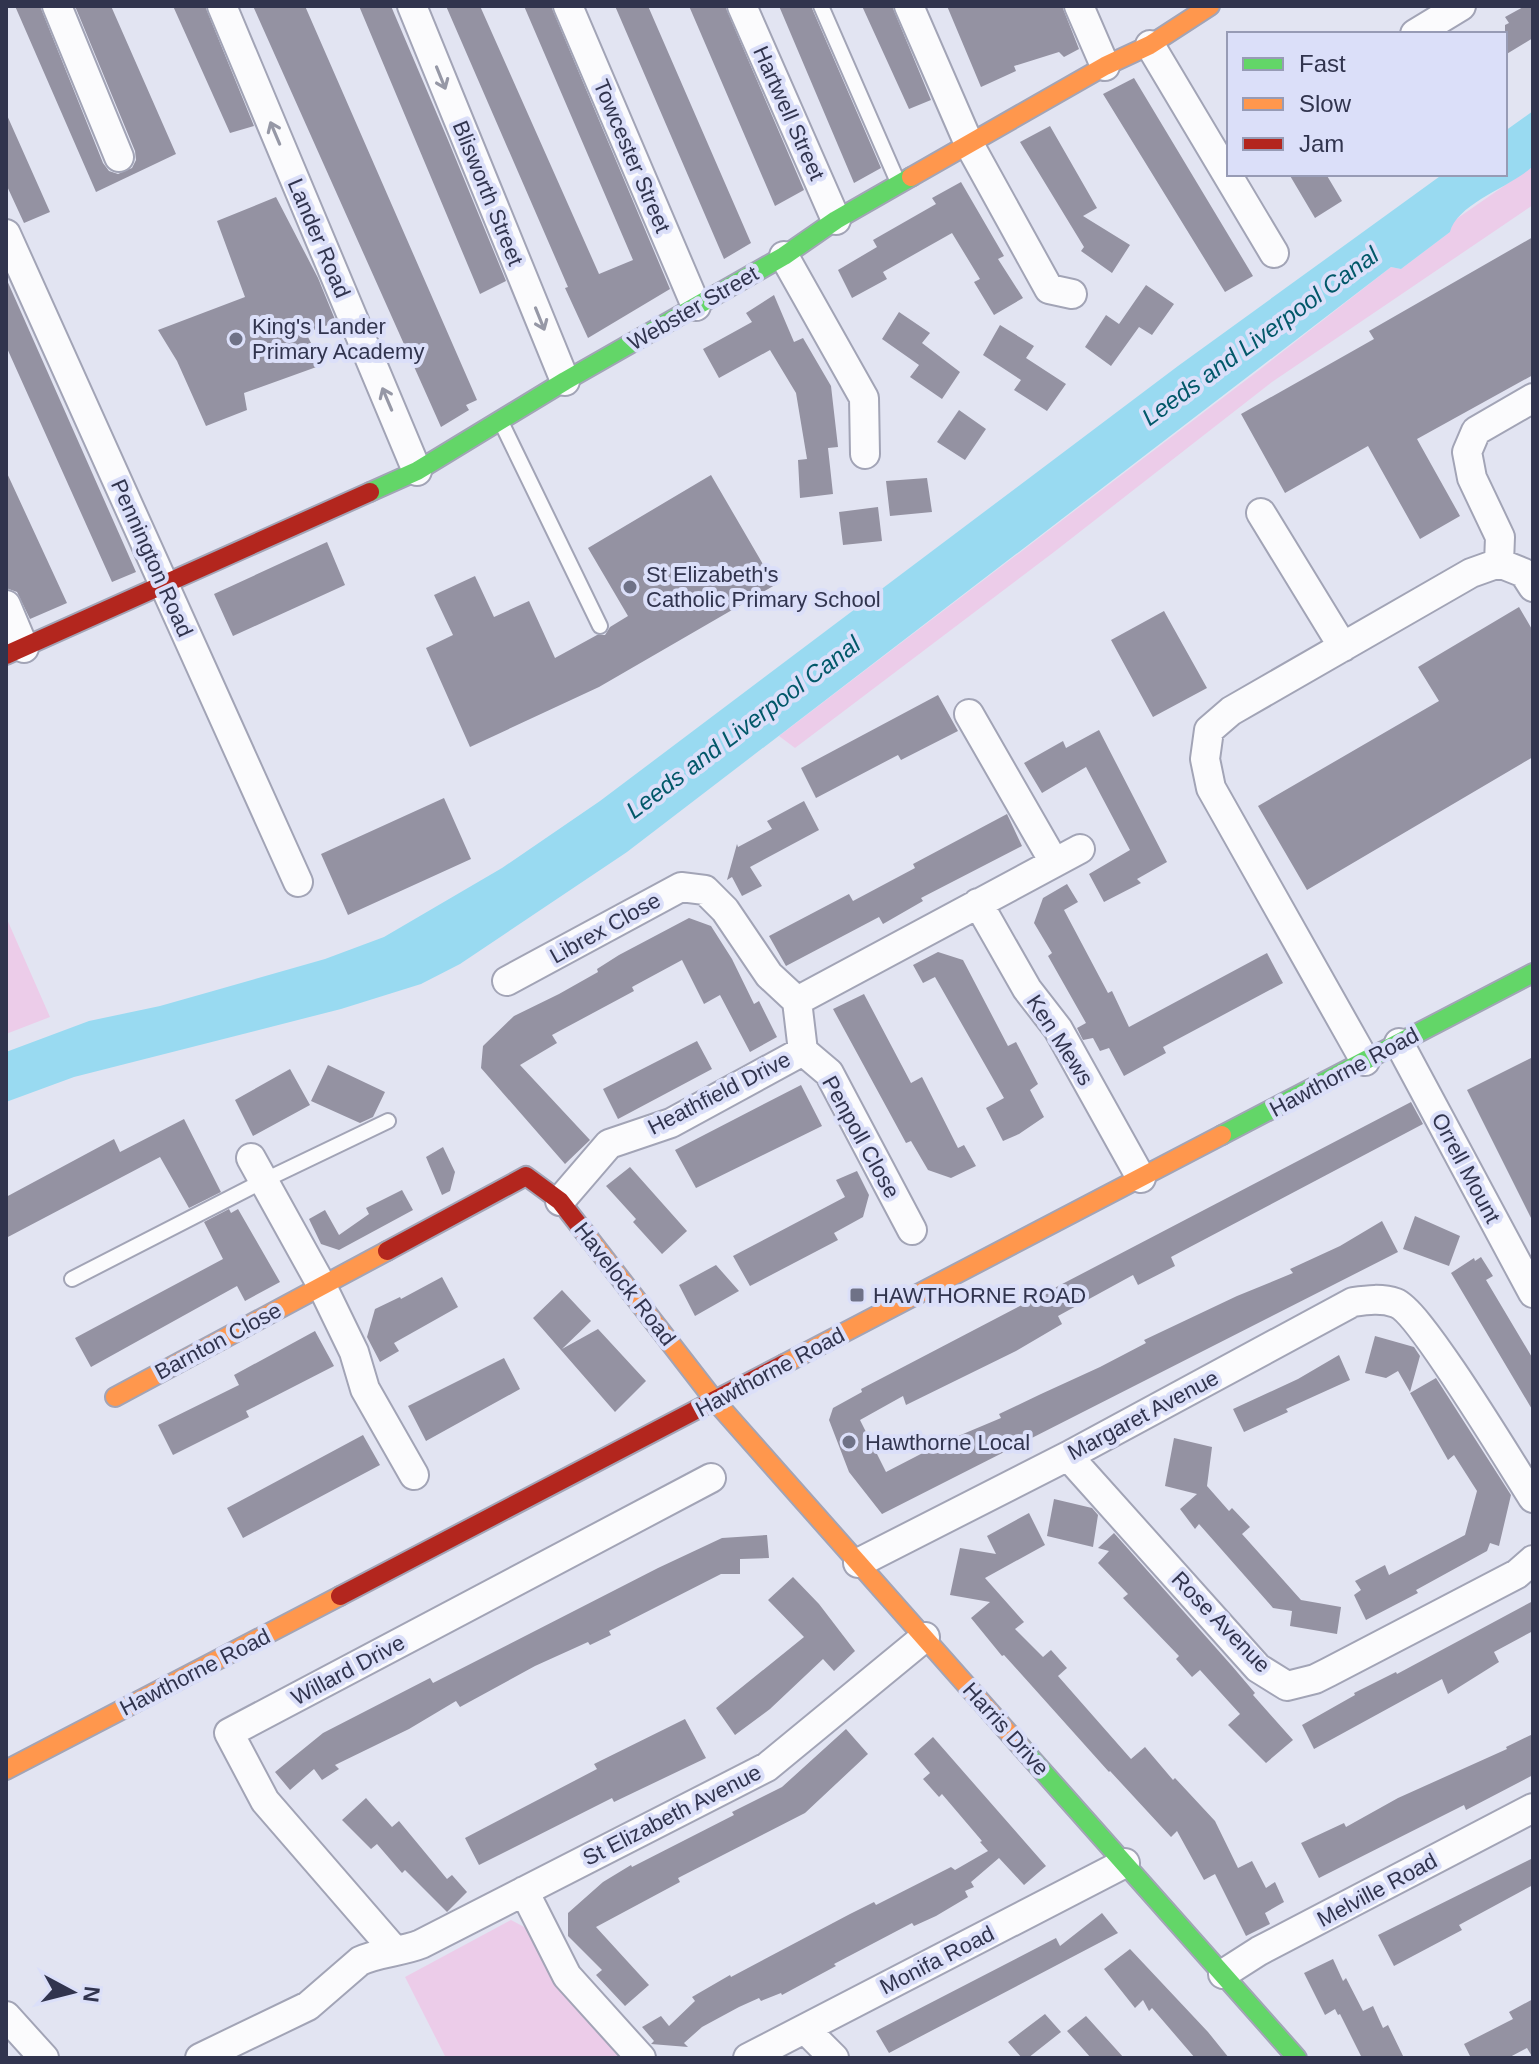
<svg xmlns="http://www.w3.org/2000/svg" width="1539" height="2064" viewBox="0 0 1539 2064" font-family="Arial,sans-serif">
  <style>
    .green { fill: #eccce9 }
    .water { fill: #99daf1 }
    .building { fill: #9492a2 }
    .lines { fill: none; stroke-linecap: round; stroke-linejoin: round }
    .lane-casing { stroke: #a2a4b6; stroke-width: 18 }
    .street-casing { stroke: #a2a4b6; stroke-width: 32 }
    .fast-casing { stroke: #a2a4b6; stroke-width: 22 }
    .slow-casing { stroke: #a2a4b6; stroke-width: 22 }
    .jam-casing { stroke: #a2a4b6; stroke-width: 22 }
    .lane { stroke: #fbfbfd; stroke-width: 14 }
    .street { stroke: #fbfbfd; stroke-width: 28 }
    .fast { stroke: #63d668; stroke-width: 18 }
    .slow { stroke: #ff974d; stroke-width: 18 }
    .jam { stroke: #b3261e; stroke-width: 18 }
    .oneway { stroke: #9698a6 }
    .poi-dot { fill: #6f7287; stroke: #dbdff9; stroke-width: 3 }
    .labels { text-anchor: middle; dominant-baseline: central; stroke-width: 8; stroke-linejoin: round; paint-order: stroke }
    .street-label { font-size: 22px; fill: #31344e; stroke: #dbdff9 }
    .poi-label { font-size: 22px; fill: #31344e; stroke: #dbdff9; text-anchor: start }
    .water-label { font-size: 24px; font-style: italic; fill: #025869; stroke: #dbdff9 }
  </style>
  <rect width="100%" height="100%" fill="#e2e4f2"/>
  <path class="green" d="M1533,166V205L1272,382L1054,552L795,748L779,736L1254,374L1391,267L1401,269L1450,232L1452,222Z
    M6,917L50,1017L6,1034Z
    M511,1920L528,1929L558,1988L621,2058H446L405,1977Z"/>
  <path class="water" d="M1533,111V166C1513,186 1457,203 1450,232L1401,269L1391,267L627,852L460,964L421,984L341,1009L74,1077L6,1102V1052L89,1021L160,1006L213,991L325,959L384,937L502,868L600,801L1178,366L1443,174H1505V131Z"/>
  <path class="building" d="M15,6H40L103,163L109,171L118,174L132,168L136,160L135,151L75,6H111L176,154L96,192Z
    M173,6H205L254,126L230,133Z
    M253,6H305L477,400L466,405L469,410L441,427Z
    M359,6H391L448,140L506,281L480,294Z
    M446,6H480L599,274L633,260L524,6H551L670,289L588,338L565,288L568,287Z
    M615,6H648L751,243L724,259Z
    M689,6H725L804,190L775,206Z
    M779,6H811L881,168L854,183Z
    M862,6H892L931,100L909,109Z
    M947,6H1062L1079,49L1064,57L1059,52L1014,66L1016,71L981,87Z
    M1525,6H1533V38L1505,55V25L1509,23L1505,17Z
    M1134,78L1253,276L1225,292L1103,94Z
    M6,113L50,212L24,223L6,184Z
    M1050,126L1097,208L1083,216L1130,245L1112,273L1081,251L1084,247L1020,142Z
    M1289,174H1326L1342,201L1315,218Z
    M961,182L1004,256L998,259L1023,298L994,315L974,282L980,279L952,233L883,272L887,279L852,298L838,270L877,247L873,240L936,204L932,198Z
    M276,197L318,278L336,322L306,333L322,365L244,393L247,410L206,426L177,361L158,330L245,297L217,221Z
    M1533,237V375L1417,439L1460,516L1420,539L1368,446L1285,493L1241,414L1374,339L1369,331Z
    M6,278L136,572L112,582L6,346Z
    M1146,285L1174,304L1152,335L1139,327L1111,366L1085,347L1106,315L1119,324Z
    M774,295L794,342L803,338L831,386L838,447L828,448L833,494L800,498L798,460L807,459L796,393L770,350L719,378L703,349L752,322L746,313Z
    M899,312L930,333L922,343L960,372L942,399L910,377L919,365L882,339Z
    M1000,325L1034,346L1026,358L1066,384L1047,411L1014,390L1021,380L983,355Z
    M959,410L986,429L965,460L937,442Z
    M6,471L67,603L30,619L17,592L6,588Z
    M711,475L775,585L599,687L470,747L426,648L453,635L434,595L475,576L494,617L529,601L555,658L597,635H605L610,627L628,616L588,548Z
    M927,478L932,512L890,516L886,481Z
    M878,507L882,541L843,545L839,512Z
    M327,542L345,585L233,636L214,594Z
    M1519,607L1533,631V757L1307,890L1258,806L1439,701L1418,667Z
    M1164,611L1207,688L1153,717L1111,640Z
    M938,695L958,731L901,760L898,755L816,798L801,768Z
    M1099,730L1167,862L1137,879L1141,883L1104,902L1089,874L1130,850L1086,767L1042,793L1024,763L1063,741L1066,748Z
    M444,798L471,859L348,915L321,854Z
    M804,801L819,830L750,867L762,886L742,896L732,877L727,880L737,844L738,847L772,829L767,821Z
    M1007,814L1022,846L921,898L923,901L883,924L879,917L786,966L769,936L849,894L853,901L915,868L913,864Z
    M1067,884L1078,902L1064,910L1108,993L1112,991L1129,1027L1267,953L1283,983L1163,1047L1166,1053L1124,1076L1109,1048L1100,1051L1093,1038L1083,1040L1077,1028L1086,1023L1048,956L1052,953L1034,923L1043,898Z
    M689,918L711,926L732,959L754,1004L759,1001L777,1037L750,1052L720,995L704,1004L682,960L632,987L634,991L552,1035L557,1043L520,1065L590,1140L565,1164L481,1068L483,1046L514,1016L559,994L598,972L597,969L619,955Z
    M938,952L963,960L1008,1046L1016,1042L1038,1084L1030,1090L1044,1117L1019,1134L1003,1141L986,1108L1004,1098L935,977L923,983L913,965Z
    M864,994L911,1083L922,1077L958,1148L964,1145L976,1166L951,1178L928,1170L911,1141L906,1143L833,1009Z
    M697,1041L712,1069L618,1119L603,1089Z
    M1533,1057V1222L1467,1090Z
    M328,1065L385,1092L373,1117L360,1123L311,1101Z
    M290,1069L310,1105L253,1136L235,1100Z
    M801,1085L822,1126L696,1188L675,1150Z
    M1411,1102L1423,1124L1171,1257L1175,1266L1138,1285L1133,1275L1058,1316L1062,1324L1016,1351L906,1405L903,1396L860,1420L886,1472L944,1442L1001,1418L999,1414L1041,1394L1100,1367L1146,1343L1144,1340L1237,1296L1293,1273L1290,1269L1340,1246L1382,1221L1398,1252L882,1514L849,1472L829,1420L833,1408L862,1392L861,1389Z
    M184,1119L221,1192L189,1208L160,1157L6,1238V1197L114,1139L120,1152Z
    M443,1147L455,1172L450,1191L442,1195L426,1157Z
    M630,1167L687,1231L662,1254L633,1222L636,1219L606,1186Z
    M857,1171L869,1195L863,1217L834,1233L838,1240L750,1286L733,1256L845,1197L836,1180Z
    M402,1190L413,1210L339,1250L321,1244L309,1219L325,1210L339,1235L369,1214L366,1208Z
    M229,1209L231,1213L238,1209L280,1282L245,1301L237,1286L91,1367L75,1338L223,1259L204,1222Z
    M1415,1216L1460,1236L1449,1266L1403,1249Z
    M1481,1257L1493,1276L1486,1280L1533,1359V1411L1451,1273L1474,1258L1475,1261Z
    M716,1265L739,1291L695,1316L679,1285Z
    M442,1277L458,1307L394,1343L399,1351L380,1362L367,1337L375,1309L400,1297L401,1299Z
    M562,1290L591,1321L562,1349L598,1329L646,1381L615,1412L533,1318Z
    M315,1331L334,1366L246,1411L249,1417L173,1455L158,1425L239,1385L234,1375Z
    M1375,1336L1414,1347L1420,1356L1410,1392L1398,1371L1386,1378L1365,1373Z
    M1339,1355L1350,1380L1286,1409L1288,1412L1244,1432L1233,1409L1298,1379Z
    M504,1358L520,1389L426,1441L408,1406Z
    M1436,1378L1511,1495L1499,1546L1490,1543L1487,1551L1416,1590L1418,1593L1366,1620L1354,1595L1361,1590L1355,1581L1385,1565L1389,1575L1465,1535L1477,1491L1454,1455L1448,1460L1410,1393Z
    M363,1435L380,1465L243,1538L227,1508Z
    M1174,1438L1212,1447L1207,1486L1229,1511L1232,1508L1250,1527L1242,1534L1301,1600L1341,1607L1337,1634L1290,1626L1292,1611L1273,1608L1199,1524L1195,1529L1180,1509L1197,1494L1165,1486Z
    M1054,1499L1092,1508L1098,1515L1093,1547L1047,1536Z
    M1029,1513L1045,1545L985,1578L1024,1622L1015,1629L1043,1657L1051,1650L1067,1668L1058,1676L1131,1759L1145,1747L1173,1780L1175,1778L1215,1821L1238,1868L1252,1861L1266,1888L1275,1882L1284,1902L1265,1913L1270,1924L1246,1936L1215,1874L1204,1880L1177,1831L1171,1837L1110,1771L1109,1772L1004,1655L1002,1656L971,1618L990,1602L950,1595L960,1548L996,1554L987,1536Z
    M1114,1533L1232,1666L1255,1693L1253,1695L1293,1740L1266,1763L1228,1725L1240,1714L1200,1670L1192,1677L1176,1659L1179,1656L1123,1598L1128,1594L1098,1563L1109,1551L1098,1548Z
    M767,1535L769,1558L740,1559V1574H721L609,1631L611,1635L590,1645L588,1642L535,1666L460,1707L456,1701L409,1729L335,1765L339,1769L322,1780L314,1769L290,1790L275,1772L323,1733L430,1678L433,1683L658,1568L722,1538Z
    M793,1577L819,1604L855,1651L834,1671L823,1659L770,1709L735,1735L716,1708L804,1637L768,1600Z
    M1533,1601V1631L1494,1652L1499,1662L1448,1694L1442,1679L1314,1749L1302,1725L1355,1695L1354,1693L1396,1672L1397,1674Z
    M685,1719L706,1758L614,1802L612,1798L479,1865L465,1838L597,1769L594,1764Z
    M846,1729L868,1754L805,1813L678,1878L680,1882L596,1927L649,1985L625,2006L596,1975L602,1970L568,1936V1913L603,1882L631,1865L632,1867L734,1815L732,1812L782,1787Z
    M1533,1734V1775L1466,1810L1464,1805L1319,1878L1301,1843L1344,1823L1346,1827L1398,1798L1507,1749L1506,1747Z
    M933,1737L1046,1866L1024,1885L999,1858L971,1882L974,1887L965,1891L968,1897L936,1916L914,1926L912,1923L834,1964L836,1966L782,1995L781,1993L761,2001L759,1998L739,2007L702,2027L684,2043L688,2047L651,2044L654,2041L642,2027L661,2016L669,2026L695,2001L692,1997L730,1975L731,1977L850,1914L874,1902L876,1905L951,1867L955,1870L988,1851L980,1842L982,1841L942,1794L939,1797L923,1779L930,1773L914,1754Z
    M366,1798L392,1827L399,1821L447,1879L452,1875L467,1892L447,1912L405,1870L402,1873L377,1844L371,1849L342,1820Z
    M1533,1858V1885L1459,1925L1462,1930L1394,1966L1378,1935Z
    M1102,1913L1118,1933L889,2053L876,2031L1056,1938L1060,1946Z
    M1130,1949L1208,2032L1229,2058H1195L1152,2008L1149,2011L1143,2000L1135,2008L1104,1969Z
    M1333,1959L1343,1981L1346,1978L1363,2011L1373,2006L1383,2028L1388,2025L1404,2058H1362L1340,2014L1338,2015L1335,2009L1325,2015L1304,1973Z
    M1533,1999V2058L1527,2048L1508,2058H1471L1464,2044L1513,2019L1509,2012Z
    M1045,2014L1061,2032L1028,2058H1022L1008,2042Z
    M1086,2016L1124,2058H1091L1067,2031Z"/>
  <g class="lines">
    <defs>
      <path id="lane" d="M821,6L897,180
        M502,424L600,626
        M72,1279L263,1181L388,1121"/>
      <path id="street" d="M57,6L119,157
        M222,6L417,471
        M412,6L565,381
        M568,6L696,306
        M742,6L836,220
        M909,6L969,144L1049,289L1072,294
        M1079,6L1105,66
        M1415,34L1461,6
        M1150,45L1274,253
        M6,234L298,882
        M784,256L864,398L865,454
        M1261,513L1343,647
        M1499,563L1500,537L1472,478L1467,452L1476,431L1533,398
        M6,605L24,648
        M969,714L1054,862
        M978,903L1027,989L1058,1029L1141,1178
        M507,981L681,887L705,890L725,910L769,975L797,1001
        M1399,1043L1533,1293
        M803,1051L829,1073L912,1230
        M1365,1061L1211,788L1205,759L1209,730L1231,711L1471,573L1499,563L1524,573L1533,587
        M251,1158L322,1286L354,1352L365,1389L414,1475
        M560,1201L609,1144L671,1123L803,1051L797,1001L1080,849
        M1068,1456L1258,1668L1287,1686L1315,1679L1329,1672L1517,1574L1533,1560
        M858,1563L1068,1456L1353,1302C1367,1300 1382,1298 1396,1303C1420,1312 1513,1467 1533,1498
        M524,1891L567,1976L641,2058
        M395,1951L265,1801L229,1733L711,1478
        M1223,1974L1259,1951L1533,1808
        M6,2016L44,2058
        M805,2029L834,2058
        M200,2058L308,2006L360,1961C379,1952 401,1952 421,1944L767,1767L925,1637
        M748,2058L1125,1863"/>
      <path id="fast" d="M370,492L417,471L565,381L784,256L836,220L911,177
        M1222,1135L1533,973
        M1022,1748L1297,2058"/>
      <path id="slow" d="M911,177L1105,66L1150,45L1210,6
        M585,1233L715,1401L1022,1748
        M784,1364L1222,1135
        M115,1397L387,1251
        M6,1770L340,1596"/>
      <path id="jam" d="M6,655L370,492
        M387,1251L526,1176L560,1201L585,1233
        M340,1596L784,1364"/>
    </defs>
    <use href="#lane" class="lane-casing"/>
    <use href="#street" class="street-casing"/>
    <use href="#fast" class="fast-casing"/>
    <use href="#slow" class="slow-casing"/>
    <use href="#jam" class="jam-casing"/>
    <use href="#lane" class="lane"/>
    <use href="#street" class="street"/>
    <use href="#fast" class="fast"/>
    <use href="#slow" class="slow"/>
    <use href="#jam" class="jam"/>
  </g>
  <defs><path id="oneway-shaft" d="M-6 0H5M1.5-3L5.5 0L1.5 3" fill="none" stroke-width="1.6" stroke-linecap="round" stroke-linejoin="round" transform="scale(2)"/></defs>
  <g class="oneway">
    <use href="#oneway-shaft" transform="translate(441 78) rotate(68)"/>
    <use href="#oneway-shaft" transform="translate(275 133) rotate(-113)"/>
    <use href="#oneway-shaft" transform="translate(540 319) rotate(68)"/>
    <use href="#oneway-shaft" transform="translate(387 399) rotate(-113)"/>
  </g>
  <g class="poi-dot">
    <circle cx="236" cy="339" r="8"/>
    <circle cx="630" cy="587" r="8"/>
    <rect x="849" y="1287" width="16" height="16" rx="4"/>
    <circle cx="849" cy="1442" r="8"/>
  </g>
  <g class="labels">
    <g class="street-label">
      <text transform="translate(789 113) rotate(66)">Hartwell Street</text>
      <text transform="translate(632 156) rotate(67)">Towcester Street</text>
      <text transform="translate(488 193) rotate(68)">Blisworth Street</text>
      <text transform="translate(319 238) rotate(67)">Lander Road</text>
      <text transform="translate(693 308) rotate(-30)">Webster Street</text>
      <text transform="translate(152 558) rotate(66)">Pennington Road</text>
      <text transform="translate(605 928) rotate(-29)">Librex Close</text>
      <text transform="translate(1060 1040) rotate(57)">Ken Mews</text>
      <text transform="translate(1344 1072) rotate(-28)">Hawthorne Road</text>
      <text transform="translate(719 1093) rotate(-27)">Heathfield Drive</text>
      <text transform="translate(861 1137) rotate(61)">Penpoll Close</text>
      <text transform="translate(1466 1168) rotate(62)">Orrell Mount</text>
      <text transform="translate(625 1284) rotate(52)">Havelock Road</text>
      <text transform="translate(218 1341) rotate(-28)">Barnton Close</text>
      <text transform="translate(770 1372) rotate(-28)">Hawthorne Road</text>
      <text transform="translate(1143 1415) rotate(-28)">Margaret Avenue</text>
      <text transform="translate(1221 1622) rotate(46)">Rose Avenue</text>
      <text transform="translate(348 1670) rotate(-28)">Willard Drive</text>
      <text transform="translate(195 1672) rotate(-27)">Hawthorne Road</text>
      <text transform="translate(1006 1729) rotate(48)">Harris Drive</text>
      <text transform="translate(672 1815) rotate(-27)">St Elizabeth Avenue</text>
      <text transform="translate(1377 1890) rotate(-28)">Melville Road</text>
      <text transform="translate(937 1960) rotate(-27)">Monifa Road</text>
    </g>
    <g class="poi-label">
      <text x="252" y="326">King's Lander<tspan x="252" dy="25">Primary Academy</tspan></text>
      <text x="646" y="574">St Elizabeth's<tspan x="646" dy="25">Catholic Primary School</tspan></text>
      <text x="873" y="1295">HAWTHORNE ROAD</text>
      <text x="865" y="1442">Hawthorne Local</text>
    </g>
    <g class="water-label">
      <text transform="translate(1260 336) rotate(-36)">Leeds and Liverpool Canal</text>
      <text transform="translate(743 727) rotate(-37)">Leeds and Liverpool Canal</text>
    </g>
  </g>
  <rect width="1539" height="2064" fill="none" stroke="#31344e" stroke-width="16"/>
  <rect x="1227" y="32" width="280" height="144" fill="#dbdff9" stroke="#979bb5" stroke-width="2"/>
  <rect x="1243" y="58" width="40" height="12" fill="#63d668" stroke="#979bb5" stroke-width="2"/>
  <text x="1299" y="72" font-size="24" fill="#31344e">Fast</text>
  <rect x="1243" y="98" width="40" height="12" fill="#ff974d" stroke="#979bb5" stroke-width="2"/>
  <text x="1299" y="112" font-size="24" fill="#31344e">Slow</text>
  <rect x="1243" y="138" width="40" height="12" fill="#b3261e" stroke="#979bb5" stroke-width="2"/>
  <text x="1299" y="152" font-size="24" fill="#31344e">Jam</text>
  <g transform="translate(72 1992) rotate(97)" stroke="#dbdff9" stroke-width="6" paint-order="stroke">
  <path d="M0-6L14 30L0 20L-14 30Z" fill="#31344e"/>
  <text y="-12" font-size="22" font-weight="bold" text-anchor="middle" fill="#31344e">N</text>
  </g>
</svg>
